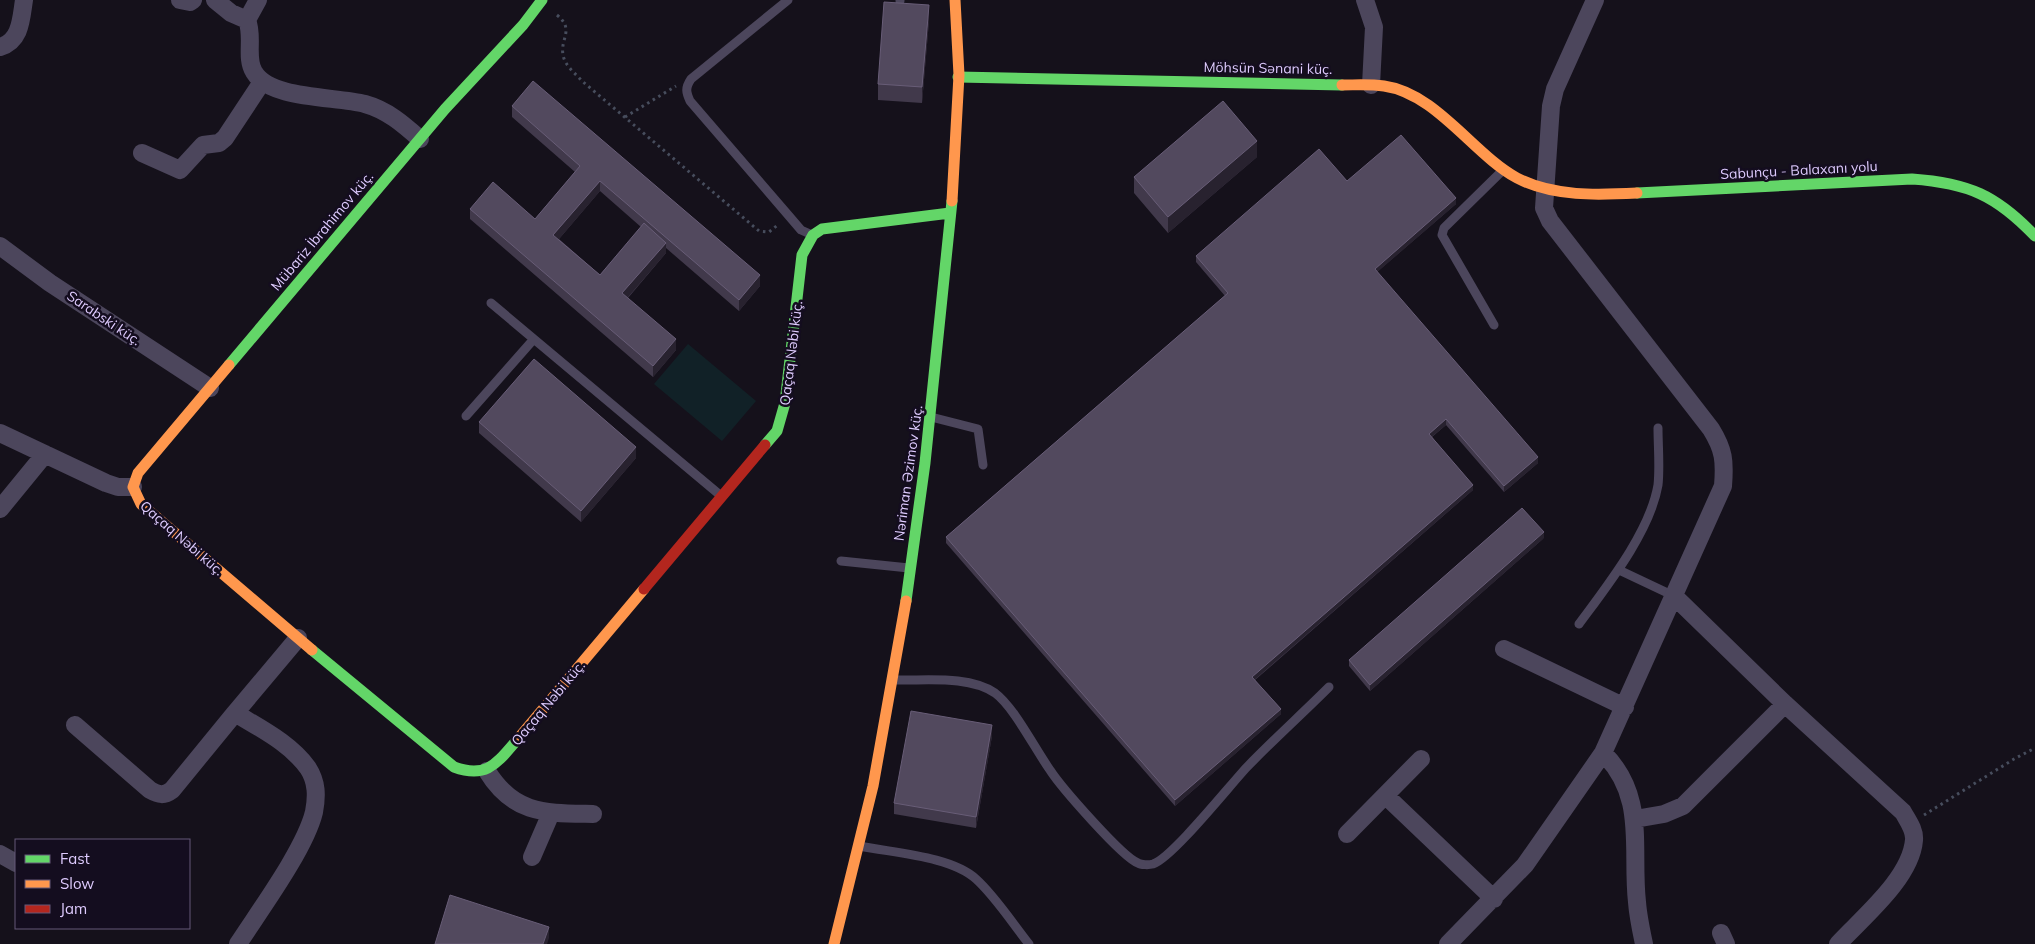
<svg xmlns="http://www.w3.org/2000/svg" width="2035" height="944" viewBox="0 0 2035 944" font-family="Mulish,sans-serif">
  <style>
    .green { fill: #112127 }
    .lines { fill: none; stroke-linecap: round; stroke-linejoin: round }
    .path { stroke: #474d5d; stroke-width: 3; stroke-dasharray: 2.5 4; stroke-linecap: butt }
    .lane { stroke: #4c465c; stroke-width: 9 }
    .street { stroke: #4c465c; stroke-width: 18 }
    .fast { stroke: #63d668; stroke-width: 11 }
    .slow { stroke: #ff974d; stroke-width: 11 }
    .jam { stroke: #b3261e; stroke-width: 11 }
    .wall { fill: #41394b; fill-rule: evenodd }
    .shaded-wall { fill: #28222f }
    .building { fill: #52495e; stroke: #685d77 }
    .labels { text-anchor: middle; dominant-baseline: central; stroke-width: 5; stroke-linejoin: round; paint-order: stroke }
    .street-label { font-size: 14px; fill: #decbfe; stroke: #140d1f }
  </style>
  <rect width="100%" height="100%" fill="#15111b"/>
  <path class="green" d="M688,344L756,401L722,441L654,384Z"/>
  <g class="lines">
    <path class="path" d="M557,15C575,30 560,38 563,55C565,66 575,73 582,81L759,231L769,232L779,224
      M625,117L676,86
      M1924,815L2014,759L2035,748"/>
    <path class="lane" d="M788,0L691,79C685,88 686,92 690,101L789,216L801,230L810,234
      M900,1V0
      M491,303L720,495
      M1494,325L1442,235L1444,228L1502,171
      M466,416L533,340
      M931,417L978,429L983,465
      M841,561L909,568
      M1619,570L1674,596
      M1579,624C1607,586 1650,532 1658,485C1660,467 1658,446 1658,428
      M895,680C925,681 968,675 995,693C1014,707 1035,749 1050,770C1061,787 1122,857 1138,863C1141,865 1149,865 1153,864C1172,858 1230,785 1247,767C1274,739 1302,714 1329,687
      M860,846C893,853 951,856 976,879C995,896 1013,924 1029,944"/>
    <path class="street" d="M180,0L190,2L193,0
      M215,0L231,13L247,20C254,37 245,58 254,72C270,100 336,96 365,104C387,110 403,124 420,139
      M1365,0L1374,27L1371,85
      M247,20L258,0
      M0,47C21,41 21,19 24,0
      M142,153L180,170L203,145L219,143L225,138L262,82
      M0,246L50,283L210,388
      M0,433L106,483L118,487H133
      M0,509L45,454
      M1674,596L1785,704L1903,812C1908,821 1915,830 1914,840C1911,878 1863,917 1838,944
      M1504,649L1625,707
      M75,725L150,790C159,795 164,796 172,790L235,713
      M1603,753C1647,796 1631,849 1637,902C1638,916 1641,930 1644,944
      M487,771C514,815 546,813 593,814
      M1386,796L1494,899
      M1635,819L1664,814L1683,806L1785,704
      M1347,834L1421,759
      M0,854L16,863
      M532,857L551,813
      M1721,933L1726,944
      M238,944C260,910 305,849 314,812C317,796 317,782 308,768C290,743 261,729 235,713L298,638
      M1448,944L1525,865L1603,753L1723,486C1725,461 1724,450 1711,429L1550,221L1544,208L1551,106L1555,89L1595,0"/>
    <path class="fast" d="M958,77L1342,85
      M1637,193L1912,179C1968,183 1996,195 2035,236
      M229,365L445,109L523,25L542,0
      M765,445L777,431L785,403L802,255L813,235L822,229L950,213
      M906,601L925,463L952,201
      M312,650L454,767C487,779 497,763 517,740"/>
    <path class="slow" d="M1342,85C1356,85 1370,84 1384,86C1436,93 1474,155 1517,178C1553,197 1598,195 1637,193
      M952,201L959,75L955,0
      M229,365L138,473L133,487L141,504L312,650
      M517,740L644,589
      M834,944L873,786L906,601"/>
    <path class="jam" d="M644,589L765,445"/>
  </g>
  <path class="wall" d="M929,21L922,103L878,100V84Z
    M512,106L760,286L739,311L666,248V253L628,298L676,350L653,377L470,219V209L535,219L575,172L512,117ZM600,191L641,227L600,275L559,239Z
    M1257,157L1168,233L1134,193V177Z
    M1347,181L1456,204L1377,272L1538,463L1504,492L1446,425L1432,437L1473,490L1255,680L1281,714L1175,806L946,543V537L1225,296L1196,262V256Z
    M479,422L636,458L581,522L479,433Z
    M1544,538L1370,691L1349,666V660Z
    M992,736L976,828L894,814V803Z"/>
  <path class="shaded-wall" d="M929,5V21L922,103V87Z
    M1257,141V157L1168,233V217Z
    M600,181V191L553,246V235Z
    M1456,198V204L1375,274V269Z
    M666,243V253L622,304V293Z
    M760,275V286L739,311V300Z
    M676,339V350L653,377V366Z
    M1446,419V425L1429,439V434Z
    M636,447V458L581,522V511Z
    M1538,457V463L1504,492V486Z
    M1473,485V490L1252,682V677Z
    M1544,532V538L1370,691V685Z
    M1281,709V714L1175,806V800Z
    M992,725V736L976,828V817Z
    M549,927V938L547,944H543Z"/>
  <path class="building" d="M884,2L929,5L922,87L878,84Z
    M533,81L760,275L739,300L600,181L553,235L600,275L644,223L666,243L622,293L676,339L653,366L470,209L493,182L535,219L580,166L512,106Z
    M1223,101L1257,141L1168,217L1134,177Z
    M1401,135L1456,198L1375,269L1538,457L1504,486L1446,419L1429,434L1473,485L1252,677L1281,709L1175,800L946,537L1228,293L1196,256L1319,149L1347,181Z
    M534,359L636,447L581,511L479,422Z
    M1522,508L1544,532L1370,685L1349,660Z
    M911,711L992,725L976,817L894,803Z
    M450,895L549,927L543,944H435Z"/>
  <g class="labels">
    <g class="street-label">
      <text transform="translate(1268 68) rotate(1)">Möhsün Sənani küç.</text>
      <text transform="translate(1799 170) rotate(-3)">Sabunçu - Balaxanı yolu</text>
      <text transform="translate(322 231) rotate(-50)">Mübariz İbrahimov küç.</text>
      <text transform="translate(104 318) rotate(34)">Sarabski küç.</text>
      <text transform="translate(791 353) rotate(-83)">Qaçaq Nəbi küç.</text>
      <text transform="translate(908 473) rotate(-82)">Nəriman Əzimov küç.</text>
      <text transform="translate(182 538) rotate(41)">Qaçaq Nəbi küç.</text>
      <text transform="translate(548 703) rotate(-50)">Qaçaq Nəbi küç.</text>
    </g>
  </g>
  <rect x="15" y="839" width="175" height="90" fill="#140d1f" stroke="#655978"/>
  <rect x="25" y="855" width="25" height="8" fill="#63d668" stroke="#655978"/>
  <text x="60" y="864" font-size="15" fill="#decbfe">Fast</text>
  <rect x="25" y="880" width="25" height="8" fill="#ff974d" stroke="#655978"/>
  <text x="60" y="889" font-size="15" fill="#decbfe">Slow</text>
  <rect x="25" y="905" width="25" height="8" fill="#b3261e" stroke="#655978"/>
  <text x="60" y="914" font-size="15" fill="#decbfe">Jam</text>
</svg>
